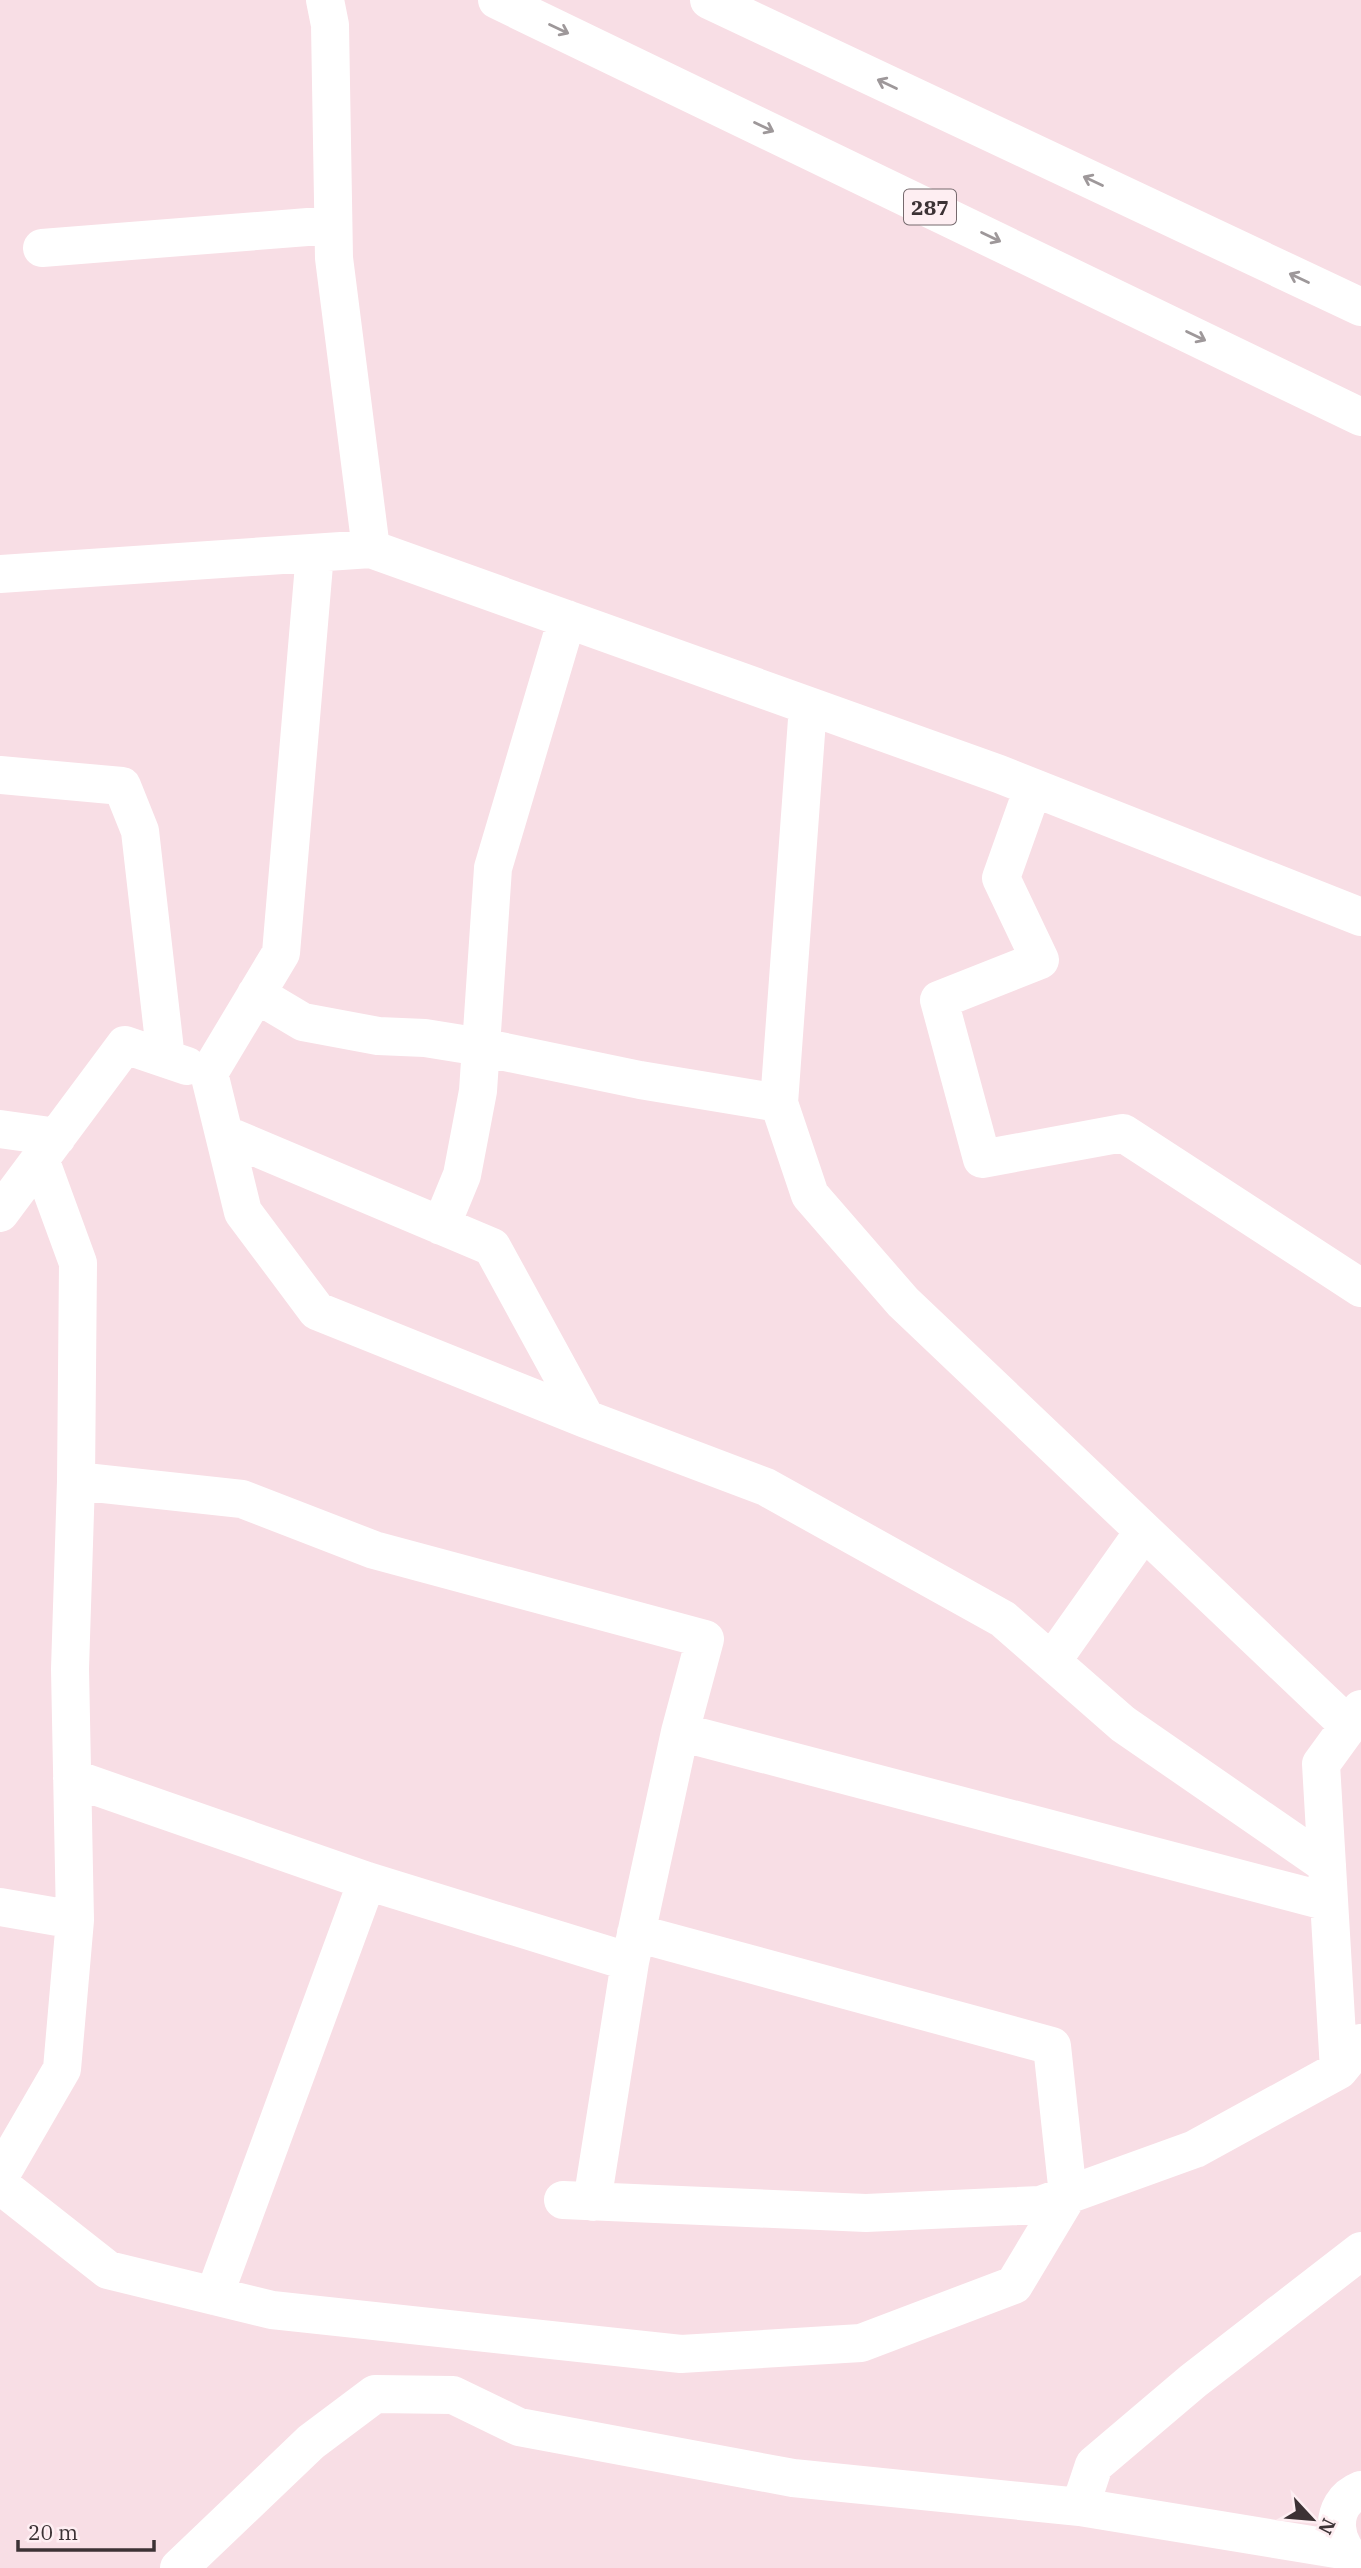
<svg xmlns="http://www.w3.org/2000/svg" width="1361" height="2568" viewBox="0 0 1361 2568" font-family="'IBM Plex Serif',serif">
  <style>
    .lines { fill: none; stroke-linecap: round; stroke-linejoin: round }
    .minor { stroke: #fff; stroke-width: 38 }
    .major { stroke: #fff; stroke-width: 38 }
    .oneway { stroke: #9e989a }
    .labels { text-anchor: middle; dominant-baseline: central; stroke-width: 6; stroke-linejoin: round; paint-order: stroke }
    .shield { fill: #feeef2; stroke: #766a6e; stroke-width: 2 }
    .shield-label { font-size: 21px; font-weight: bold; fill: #3c3235 }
  </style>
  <rect width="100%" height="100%" fill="#f8dee5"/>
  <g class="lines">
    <path class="minor" d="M325,0L330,25L334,258L371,549
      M42,248L333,225
      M315,553L281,953L209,1073L243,1212L317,1311L586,1419L766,1487L1003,1619L1123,1724L1327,1865
      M0,574L371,549L999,774L1361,917
      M808,706L779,1103L810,1195L903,1302L1349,1726
      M0,775L122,786L140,831L166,1059
      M1033,788L1001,878L1040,960L939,1000L982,1159L1123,1133L1361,1288
      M256,994L303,1022L378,1036L425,1038L481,1047L640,1080L779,1103
      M0,1129L57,1137
      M224,1134L492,1247L586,1419
      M0,1213L125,1045L187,1066
      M441,1226L462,1175L478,1091L493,868L567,619
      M76,1481L242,1499L374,1550L705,1639L680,1732
      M1052,1661L1144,1531
      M72,1778L367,1881L630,1962
      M0,1907L75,1920
      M1339,2070L1321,1764L1361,1709
      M0,2176L62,2069L75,1920L70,1669L76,1481L78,1263L40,1159
      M0,2185L108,2270L272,2310L681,2354L861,2343L1014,2285L1068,2195L1052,2046L636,1933
      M563,2200L866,2213L1040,2205L1195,2149L1339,2070L1361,2043
      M592,2202L630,1962L680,1732L1329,1902
      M214,2296L367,1881
      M1080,2507L1342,2550
      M1361,2565C1332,2549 1326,2504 1361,2490
      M179,2568L311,2442L375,2394L453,2395L519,2427L793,2478L1080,2507L1094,2465L1193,2381L1361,2251"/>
    <path class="major" d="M497,0L1361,417
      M709,0L1361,307"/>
  </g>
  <defs><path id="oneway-shaft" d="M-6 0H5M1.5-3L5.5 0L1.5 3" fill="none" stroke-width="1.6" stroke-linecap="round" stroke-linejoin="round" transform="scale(1.75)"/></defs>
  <g class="oneway">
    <use href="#oneway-shaft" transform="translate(559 29) rotate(25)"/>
    <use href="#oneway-shaft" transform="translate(887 84) rotate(-155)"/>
    <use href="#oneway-shaft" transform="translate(764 127) rotate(26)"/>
    <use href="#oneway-shaft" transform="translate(1093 181) rotate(-155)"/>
    <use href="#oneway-shaft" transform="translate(991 237) rotate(26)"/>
    <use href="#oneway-shaft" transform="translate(1299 278) rotate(-155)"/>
    <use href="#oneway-shaft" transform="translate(1196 336) rotate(26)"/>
  </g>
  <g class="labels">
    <rect class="shield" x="904" y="189.5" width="52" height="35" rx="5"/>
    <g class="shield-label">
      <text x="930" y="207">287</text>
    </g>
  </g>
  <g transform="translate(1312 2519) rotate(116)" stroke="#feeef2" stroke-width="5" paint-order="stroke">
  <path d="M0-5L12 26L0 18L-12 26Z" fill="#3c3235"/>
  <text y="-10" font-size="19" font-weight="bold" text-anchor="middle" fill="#3c3235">N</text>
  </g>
  <path d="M18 2540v10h136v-10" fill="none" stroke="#3c3235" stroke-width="3.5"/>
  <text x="28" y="2540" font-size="21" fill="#3c3235" stroke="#feeef2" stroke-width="5" paint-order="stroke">20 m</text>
</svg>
